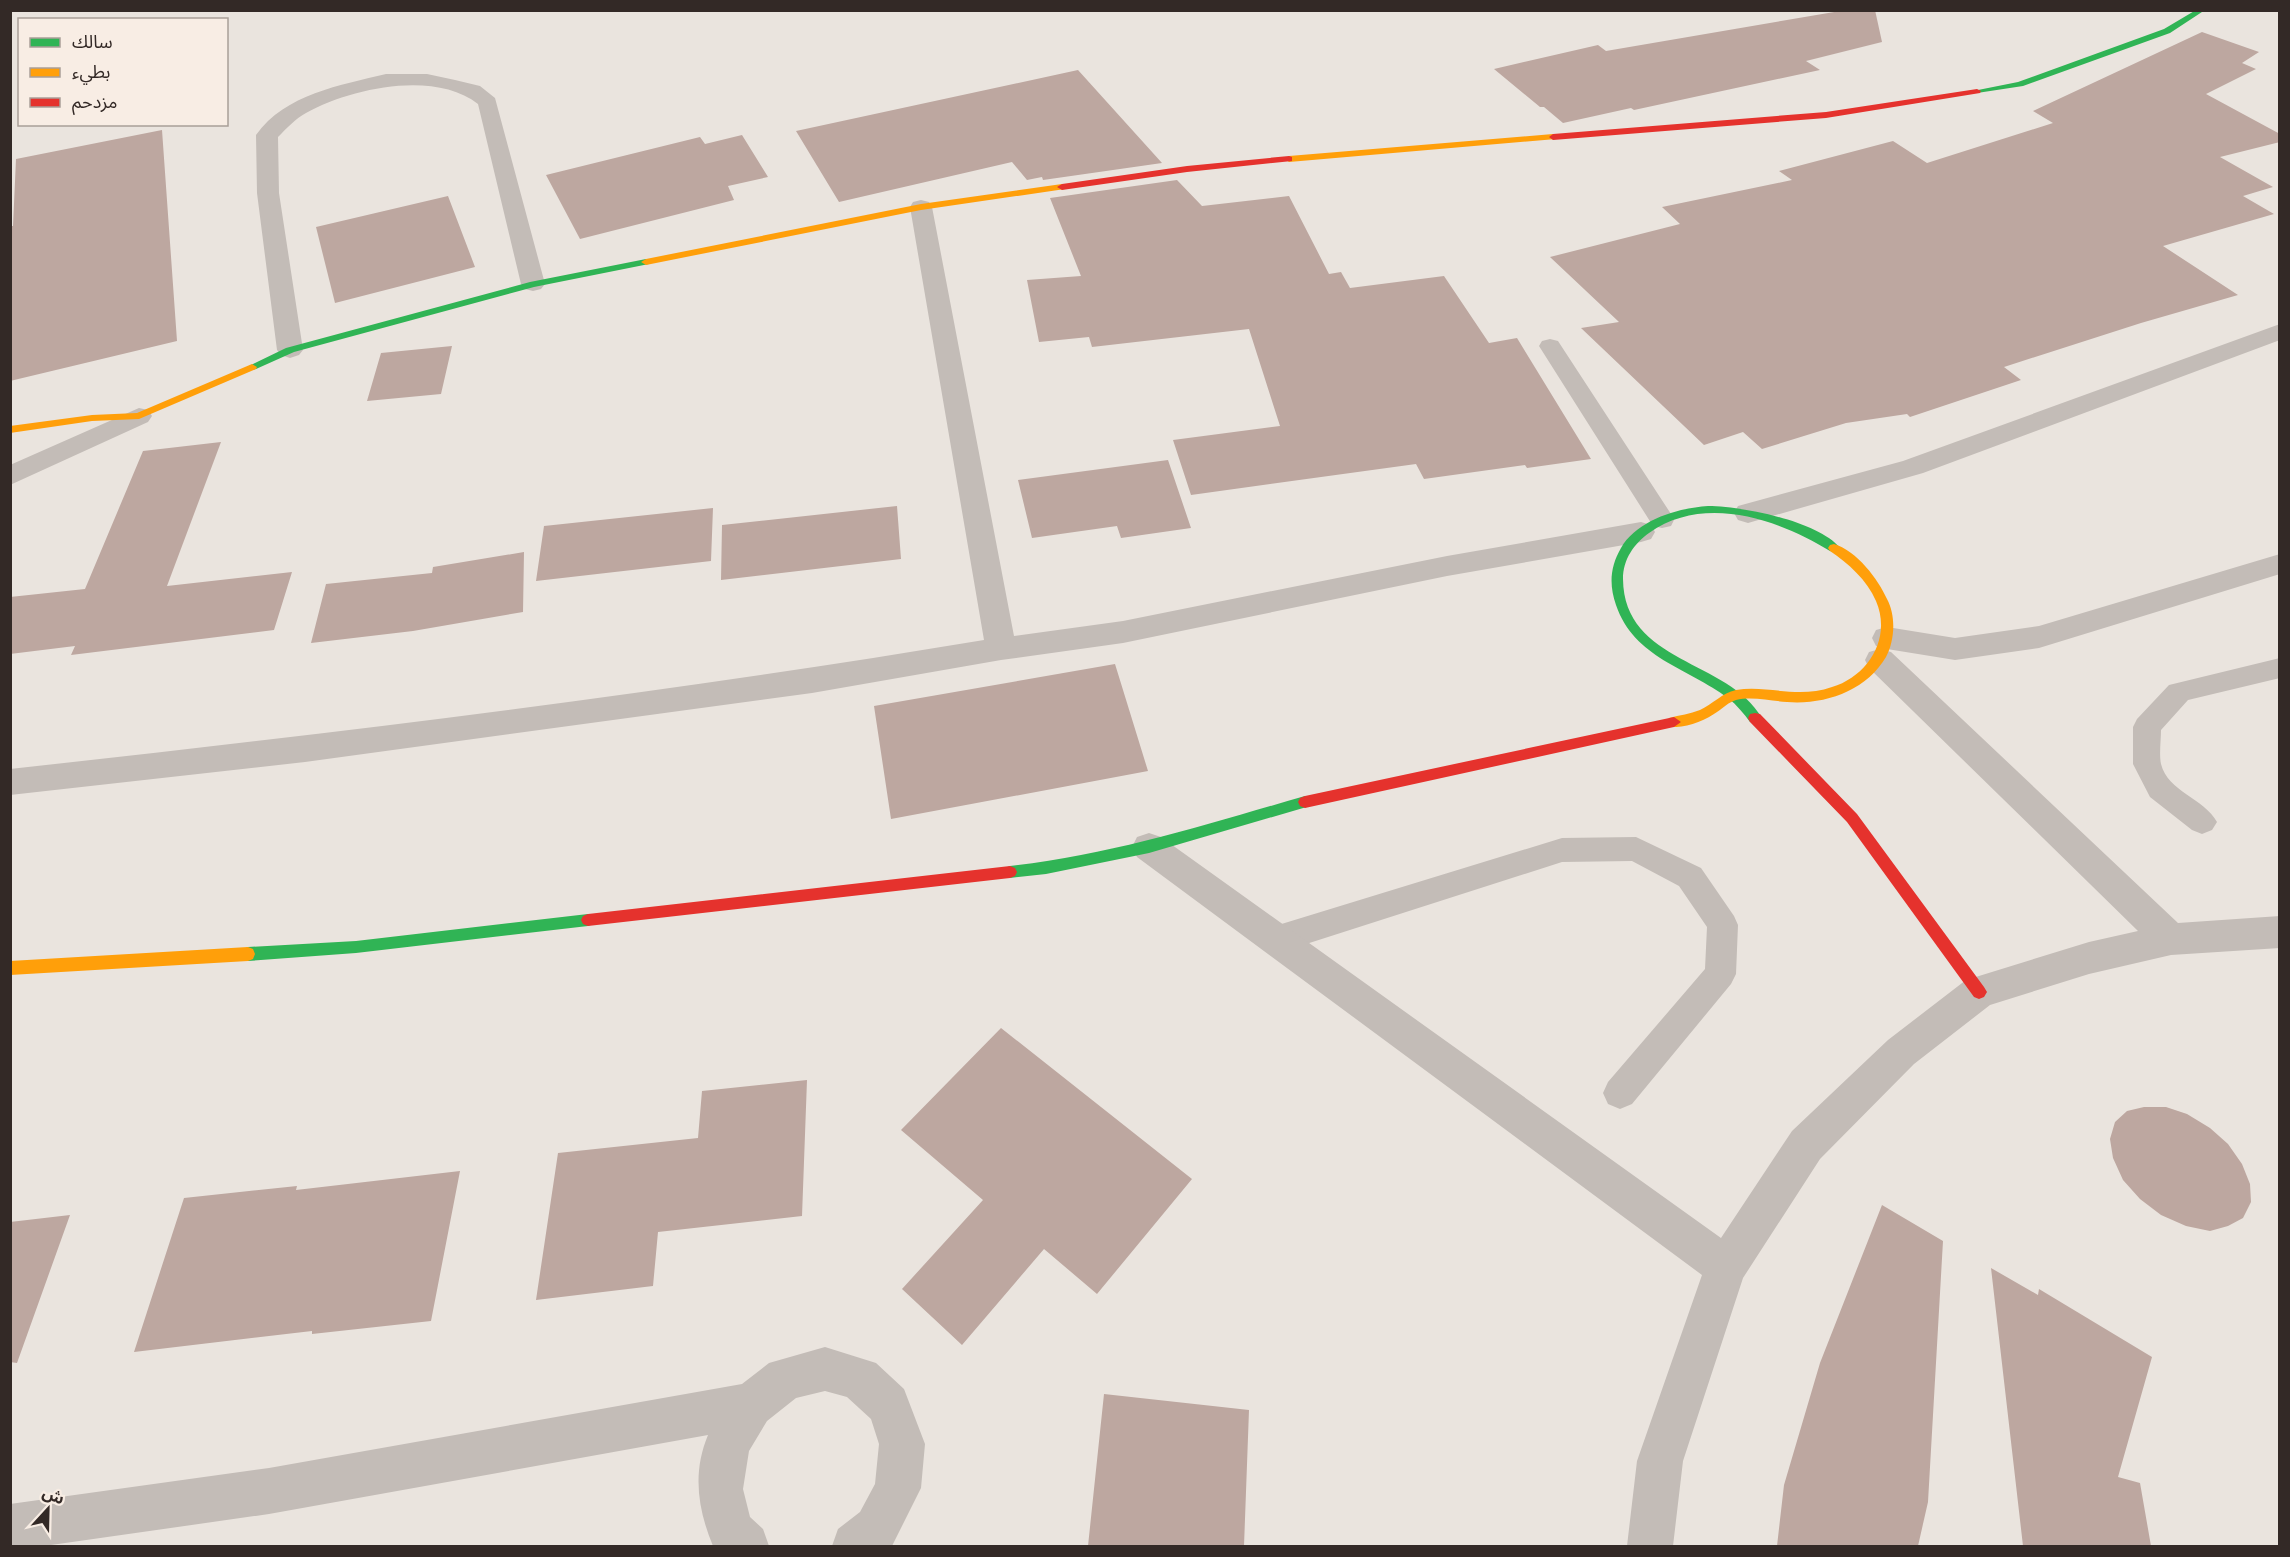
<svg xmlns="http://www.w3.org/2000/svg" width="2290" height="1557" viewBox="0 0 2290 1557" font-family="Roboto,'Noto Sans Arabic',sans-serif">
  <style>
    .building { fill: #bda7a0 }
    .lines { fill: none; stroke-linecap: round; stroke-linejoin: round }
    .lane { fill: #c3bcb7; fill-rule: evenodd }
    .street { fill: #c3bcb7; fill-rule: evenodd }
    .fast { fill: #30b455; fill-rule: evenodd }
    .slow { fill: #ff9f0a; fill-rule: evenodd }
    .jam { fill: #e5322d; fill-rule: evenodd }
  </style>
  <rect width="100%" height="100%" fill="#eae4de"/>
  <path class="building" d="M1846,10H1875L1882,42L1806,61L1820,70L1634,110L1631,108L1563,123L1544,107H1540L1494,69L1598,45L1606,51Z
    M2202,32L2259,52L2242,63L2256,69L2206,94L2280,134V142L2220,157L2273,187L2243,196L2274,214L2163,246L2238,295L2141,323L2004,367L2021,380L1910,417L1907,414L1846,423L1762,449L1743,432L1704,445L1581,328L1619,322L1550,257L1680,224L1662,207L1792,180L1779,171L1893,141L1927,163L2053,123L2033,111Z
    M1078,70L1162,163L1043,180L1042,177L1027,180L1012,162L839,202L796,131Z
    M162,130L177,341L10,381V226H13L16,159Z
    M742,135L768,177L728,186L734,200L580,239L546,175L700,137L705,144Z
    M1177,180L1202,206L1289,196L1329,274L1341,272L1350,288L1444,276L1489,343L1517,338L1591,459L1527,468L1525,465L1424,479L1416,464L1191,495L1173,440L1280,426L1249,329L1092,347L1089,337L1039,342L1027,280L1081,276L1050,198Z
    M448,196L475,267L335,303L316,227Z
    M452,346L441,394L367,401L381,353Z
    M221,442L167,586L292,572L274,630L71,655L75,646L10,654V597L85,589L143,451Z
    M1168,460L1191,528L1121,538L1117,526L1032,538L1018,480Z
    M897,506L901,559L721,580L722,525Z
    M713,508L711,561L536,581L544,526Z
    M524,552L523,612L413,631L311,643L326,584L432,573L433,567Z
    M1115,664L1148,771L891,819L874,706Z
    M1001,1028L1192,1179L1097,1294L1044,1249L962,1345L902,1289L983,1200L901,1130Z
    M807,1080L802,1216L658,1232L653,1286L536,1300L558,1153L698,1138L702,1091Z
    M2144,1107H2166L2187,1114L2210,1128L2228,1144L2242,1164L2250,1184L2251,1202L2243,1218L2228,1226L2210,1231L2186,1226L2161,1215L2140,1199L2123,1180L2113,1158L2110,1139L2115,1122L2127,1111Z
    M460,1171L431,1321L312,1334V1331L134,1352L184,1198L297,1186L296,1190Z
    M1882,1205L1943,1241L1928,1502L1918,1546H1777L1784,1485L1820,1363Z
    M70,1215L17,1363L10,1362V1222Z
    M1991,1268L2038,1295L2039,1289L2152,1357L2118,1477L2140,1483L2151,1546H2023Z
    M1104,1394L1249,1410L1244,1546H1088Z"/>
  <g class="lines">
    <path class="lane" d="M1550,339L1558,341L1671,514L1674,520L1671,526L1662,528L1653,526L1539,346L1542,341Z
      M2280,658V678L2188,700L2161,730C2161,740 2159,754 2161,764C2168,792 2204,798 2217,822L2212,830L2202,834L2192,830L2150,797L2133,764V727L2137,719L2169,685Z
      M1636,837L1701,868L1734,916L1738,925L1736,974L1731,984L1632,1104L1620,1109L1608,1104L1603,1093L1608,1082L1705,969L1707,927L1679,886L1632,861L1562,862L1275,954L1264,950L1259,940L1264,930L1275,926L1562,838Z"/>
    <path class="street" d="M386,74H427L455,80L480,86L495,98L545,284L541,289L533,291L525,289L521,284L478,104C435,70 351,88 306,113C296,118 286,129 278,137L279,193L303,350L299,355L290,358L281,355L277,350L257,193L256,135C285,94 341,85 386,74Z
      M921,200L929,202L932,207L1014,636L1123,621L1447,556L1641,522L1651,525L1655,532L1651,539L1641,542L1447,576L1123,643L1001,660L812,693L305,762L10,795V769C336,733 661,694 984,640L910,207L913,202Z
      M2280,324V340L1923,473L1748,523L1738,520L1734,513L1738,506L1903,461Z
      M139,408L148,410L152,416L148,422L10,485V465Z
      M2280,554V574L2039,648L1955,660L1887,649L1876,646L1872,638L1876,630L1887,627L1955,638L2039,626Z
      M1880,649L1891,652L2178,923L2280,916V948L2171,955L2089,974L1990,1005L1914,1064L1820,1159L1743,1278L1683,1461L1673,1546H1627L1637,1461L1702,1275L1137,857L1132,847L1137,837L1149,833L1161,837L1721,1238L1792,1131L1888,1040L1966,980L2089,942L2138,931L1869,668L1865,660L1869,652Z
      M825,1347L876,1363L904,1389L925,1444L921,1488L892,1546H832L838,1529L860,1512L875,1484L879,1444L871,1419L847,1397L825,1391L796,1398L767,1421L749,1451L743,1489L750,1517L763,1529L769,1546H713C698,1510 692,1473 708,1435L269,1514L44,1546H10V1504L269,1468L742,1384L769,1363Z"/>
    <path class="fast" d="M2196,10H2205L2170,33L2023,86L1977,93L1973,91L2018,82L2164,29Z
      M646,259L651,262L649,264L534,287L294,352L256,369L252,370L247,367L286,348L530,282Z
      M1708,506C1741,506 1818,521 1840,548L1834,552L1830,551C1778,519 1704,494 1649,533C1634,544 1623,559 1623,579C1624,664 1728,659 1762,718L1755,723L1750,722C1744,714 1737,705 1728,698C1688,668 1634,658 1616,605C1609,585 1610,567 1621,548C1637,520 1678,508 1708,506Z
      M1305,796L1310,798L1312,802L1310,806L1149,853L1046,874L1010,878L1005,876L1003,872L1005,868L1010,866C1111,855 1208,824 1305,796Z
      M588,914L593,916L595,920L593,924L588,926L356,953L248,961L243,959L241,954L243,949L248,947L356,941Z"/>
    <path class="slow" d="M1553,134L1557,137L1556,139L1289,162L1285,159L1289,156Z
      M1062,184L1065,185V189L921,210L646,265L641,262L646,259L921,204Z
      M252,364L257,367L256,369L139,419L92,421L10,433V426L92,415L137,413Z
      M1834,544C1857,551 1878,579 1887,599C1896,616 1895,640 1886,657C1866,691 1825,705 1787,702C1771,701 1752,696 1736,700C1729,702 1723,708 1717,712C1706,720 1683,730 1669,726L1667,722L1669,718C1680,715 1690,714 1700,710C1713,704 1722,693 1736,690C1768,685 1798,699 1832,687C1868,676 1892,638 1876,601C1867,580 1848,563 1830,551L1828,548L1830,545Z
      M248,947L253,949L255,954L253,959L248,961L10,975V961Z"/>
    <path class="jam" d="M1977,89L1981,91L1980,93L1826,118L1553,140L1549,137L1553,134L1826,112Z
      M1289,156L1292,157V161L1187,172L1062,190L1057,187L1062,184L1187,166Z
      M1755,713L1760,714L1857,814L1984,987L1987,992L1984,997L1979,999L1974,997L1847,822L1750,722L1748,718L1750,714Z
      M1674,717L1681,722L1674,727L1305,808L1300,806L1298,802L1300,798L1305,796Z
      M1010,866L1015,868L1017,872L1015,876L1010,878L588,926L583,924L581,920L583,916L588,914Z"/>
  </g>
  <rect width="2290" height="1557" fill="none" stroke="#332926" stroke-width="24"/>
  <rect x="18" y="18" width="210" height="108" fill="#f8ede4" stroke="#a99f98" stroke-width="1.5"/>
  <rect x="30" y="38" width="30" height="9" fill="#30b455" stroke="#a99f98" stroke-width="1.5"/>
  <text x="72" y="48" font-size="18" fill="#332926">سالك</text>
  <rect x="30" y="68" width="30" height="9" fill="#ff9f0a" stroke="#a99f98" stroke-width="1.5"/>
  <text x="72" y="78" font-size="18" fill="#332926">بطيء</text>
  <rect x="30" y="98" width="30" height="9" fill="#e5322d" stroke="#a99f98" stroke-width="1.5"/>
  <text x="72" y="108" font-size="18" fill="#332926">مزدحم</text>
  <g transform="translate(48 1509) rotate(22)" stroke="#f8ede4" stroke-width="4.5" paint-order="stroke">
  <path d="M0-4.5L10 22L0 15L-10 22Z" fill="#332926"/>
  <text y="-9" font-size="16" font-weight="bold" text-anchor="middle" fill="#332926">ش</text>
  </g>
</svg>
